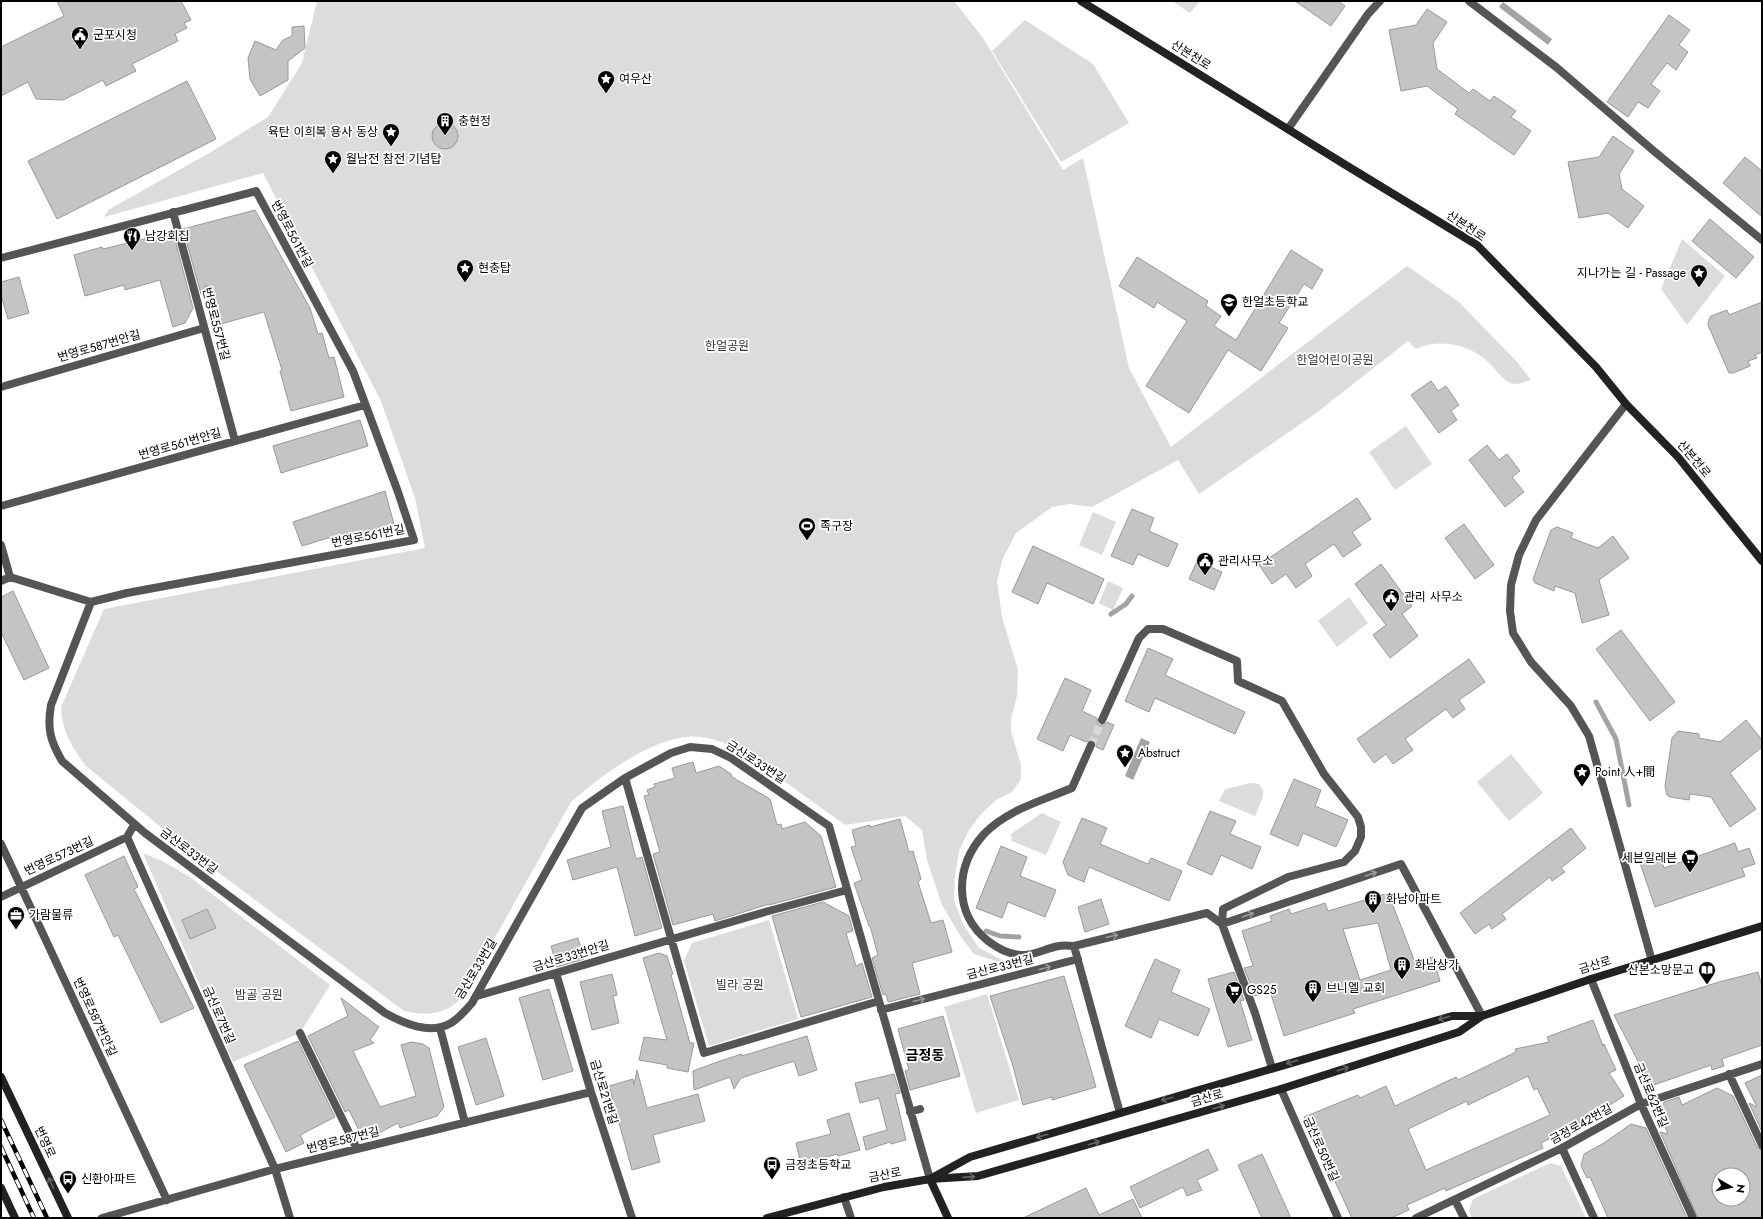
<svg xmlns="http://www.w3.org/2000/svg" width="1763" height="1219" viewBox="0 0 1763 1219" font-family="Jost,'Noto Sans KR',sans-serif">
  <style>
    .green { fill: #dcdcdc }
    .water { fill: #a3a3a3 }
    .lines { fill: none; stroke-linecap: round; stroke-linejoin: round }
    .stream { stroke: #a3a3a3; stroke-width: 5 }
    .building { fill: #c4c4c4; stroke: #999; fill-rule: evenodd }
    .street-tunnel { stroke: #d9d9d9; stroke-width: 8; stroke-dasharray: 8 4; stroke-linecap: butt }
    .street { stroke: #555; stroke-width: 8 }
    .secondary { stroke: #222; stroke-width: 8 }
    .rail-casing { stroke: #000; stroke-width: 4.5 }
    .rail { stroke: #fff; stroke-width: 3; stroke-dasharray: 9; stroke-linecap: butt }
    .oneway { stroke: #999 }
    .oneway2 { stroke: #646464 }
    .labels { text-anchor: middle; dominant-baseline: central; stroke-width: 3.5; stroke-linejoin: round; paint-order: stroke }
    .poi-label { font-size: 12px; fill: #000; stroke: #fff; text-anchor: start }
    .street-label { font-size: 12px; fill: #000; stroke: #fff }
    .park-label { font-size: 12px; fill: #333; stroke: #fff }
    .quarter-label { font-size: 14px; font-weight: bold; fill: #000; stroke: #fff }
  </style>
  <rect width="100%" height="100%" fill="#fff"/>
  <path class="green" d="M317,1H954L983,38L1063,170L1083,158L1129,368L1171,447L1407,266L1459,302L1517,362L1531,380C1525,382 1517,386 1510,383C1501,378 1495,368 1488,362C1469,344 1439,338 1416,349L1408,341L1315,414L1199,494L1178,460L1092,507L1070,504L1052,507L1016,533L1003,558L997,581L1002,617L1018,670L1017,696L1011,719V731L1021,765V779L1012,792L996,800L982,813L969,830L959,851L955,876L954,900L963,924L979,948L1018,968L974,954L961,937L942,905L927,860L922,830L905,816L845,825C826,811 807,798 788,784C763,765 734,741 701,737C660,731 600,776 571,802L461,998C446,1015 426,1016 404,1011L195,855L86,766C72,748 62,731 61,707L104,609L425,548L415,498L381,401L263,173L104,217L108,210L211,152L268,117L302,63Z
    M1172,1H1200L1190,13Z
    M1025,20L1093,64L1129,123L1061,162L992,51Z
    M1682,239L1725,276L1687,325L1661,289Z
    M1406,426L1432,464L1395,490L1369,452Z
    M1093,512L1116,522L1102,555L1079,545Z
    M1108,581L1123,588L1113,610L1099,603Z
    M1349,597L1368,623L1337,647L1318,621Z
    M1511,754L1543,793L1509,821L1477,782Z
    M1251,783L1259,784L1263,790V797L1255,816L1219,801L1225,789Z
    M1042,813L1061,822L1046,855L1012,841L1011,834Z
    M143,853L164,862L190,877L330,985L300,1033L233,1062Z
    M769,920L798,1019L709,1046L684,961L692,943Z
    M987,994L1019,1100L976,1113L944,1007Z
    M1550,1163L1561,1166L1586,1218H1472L1469,1210L1473,1199Z"/>
  <path class="water" d="M1503,2L1552,39L1548,45L1499,7Z
    M1141,738L1150,742L1133,780L1125,776Z"/>
  <g class="lines">
    <path class="stream" d="M1111,614L1126,604L1132,596
      M1596,702L1616,739L1629,805
      M986,931L1000,936L1019,937"/>
  </g>
  <path class="building" d="M57,1H181L191,20L184,23L187,28L175,34L178,41L132,64L136,71L106,86L103,80L63,100L36,99L28,82L1,96V47L64,16Z
    M1295,1H1338L1345,6L1331,26Z
    M1427,9L1447,22L1433,43L1437,69L1469,93L1473,89L1490,101L1494,96L1516,111L1511,117L1531,131L1514,155L1455,114L1458,109L1427,86L1401,91L1389,30L1416,25Z
    M1669,15L1690,30L1679,45L1688,52L1676,70L1667,63L1651,84L1660,91L1648,108L1638,102L1628,117L1607,102Z
    M304,26L305,48L288,61V80L260,96L250,79L248,58L255,41L276,50L283,40L292,36V27Z
    M187,81L216,139L57,219L28,161Z
    M432 136a13 13 0 1 1 26 0a13 13 0 1 1-26 0Z
    M1613,136L1634,151L1619,174L1622,189L1644,206L1628,228L1608,213L1579,218L1568,162L1599,157Z
    M1745,157L1762,171V217L1723,183Z
    M255,210L310,308L318,334L322,333L329,358L334,357L344,397L291,411L280,371L282,370L264,312L217,325L206,285L201,294L183,229Z
    M1710,219L1754,257L1736,278L1692,241Z
    M173,232L193,308L185,323L173,327L160,280L125,290L124,285L85,296L74,255L102,247L103,249Z
    M1291,250L1323,270L1312,289L1304,284L1279,323L1288,328L1261,371L1228,350L1189,413L1146,386L1187,321L1157,302L1154,308L1119,286L1137,257L1208,301L1206,306L1221,316L1214,326L1236,340Z
    M19,277L29,313L8,319L1,295V282Z
    M1762,302V352L1755,355L1757,358L1748,361L1750,366L1733,373H1729L1708,325L1709,319L1711,316L1727,310L1729,315Z
    M1431,381L1438,391L1446,386L1459,405L1451,411L1457,420L1439,433L1411,395Z
    M360,420L368,446L281,473L273,446Z
    M1487,445L1499,460L1507,454L1520,471L1512,477L1524,492L1505,507L1469,460Z
    M385,491L394,524L344,537L328,538L302,546L293,522Z
    M1357,498L1371,519L1352,532L1361,545L1343,557L1334,544L1305,564L1312,576L1296,588L1286,574L1272,584L1259,565Z
    M1132,509L1154,518L1149,531L1178,544L1168,567L1138,554L1133,565L1111,556Z
    M1464,524L1494,565L1475,579L1445,538Z
    M1557,527L1573,533L1571,538L1598,548L1613,536L1629,558L1599,580L1609,615L1582,623L1575,593L1555,586L1554,591L1535,583L1533,579L1551,530Z
    M1033,546L1104,579L1093,604L1047,583L1038,604L1012,592Z
    M1197,561L1222,572L1214,590L1189,579Z
    M1381,564L1412,606L1402,614L1418,636L1390,658L1373,635L1386,625L1355,584Z
    M13,591L49,668L24,680L1,632V597Z
    M1621,630L1675,702L1650,721L1596,649Z
    M1148,648L1173,659L1165,675L1245,712L1235,734L1155,698L1149,712L1125,701Z
    M1469,659L1485,682L1459,700L1465,709L1453,718L1446,709L1405,739L1413,750L1393,764L1386,754L1374,763L1357,739Z
    M1065,678L1091,690L1082,711L1097,718V723L1100,725H1105L1107,722L1114,725L1103,750L1096,747V744L1094,740H1090L1086,742L1070,735L1063,751L1037,739Z
    M1746,720L1762,740V747L1730,773L1756,809L1730,827L1711,797L1690,794L1689,800L1670,797L1667,795L1665,786L1672,738L1678,731L1699,734V738L1720,742Z
    M693,762L696,773L719,766L731,774L732,777L770,799L777,825L781,824L782,829L805,822L821,836L836,887L769,905V904L715,921L713,914L673,925L653,854L660,852L644,796L649,795L647,790L655,787L654,784L675,778L672,768Z
    M1294,779L1321,790L1315,806L1348,820L1336,847L1303,833L1298,846L1270,834Z
    M623,806L636,859L642,857L662,928L635,936L617,867L573,880L567,860L611,847L602,811Z
    M1210,811L1236,821L1230,834L1261,847L1252,869L1221,855L1212,875L1187,864Z
    M1082,818L1107,828L1100,844L1148,864L1151,858L1182,871L1169,901L1089,867L1084,882L1068,875L1063,862Z
    M900,819L909,852L913,851L921,879L918,882L931,923L943,920L952,952L912,963L920,994L888,1002L886,994L883,995L872,958L878,955L870,926H869L854,883L862,880L851,847L856,846L852,830L870,825V827Z
    M1571,828L1586,848L1561,868L1565,872L1552,881L1550,877L1502,914L1506,919L1492,929L1489,924L1475,934L1460,913Z
    M1735,843L1738,852L1749,848L1755,864L1742,868L1745,876L1655,907L1639,860L1659,853L1664,868Z
    M1001,846L1027,857L1020,876L1056,890L1045,917L1008,902L1002,918L976,908Z
    M124,856L138,887L134,889L194,1008L161,1023L118,935L114,937L85,875Z
    M1388,893L1415,962L1433,957L1440,981L1353,1009L1355,1013L1284,1036L1270,991L1255,996L1244,968L1253,966L1242,931L1272,921L1270,916L1289,909L1291,914L1325,903L1328,911ZM1378,923L1391,970L1360,980L1343,929Z
    M1101,899L1109,924L1085,932L1078,907Z
    M823,902L849,916L853,931L846,933L856,966L862,963L872,997L801,1017L772,916Z
    M207,909L216,928L190,939L182,920Z
    M578,938L584,959L557,967L551,946Z
    M659,953L667,956L673,974L671,975L690,1043H694L688,1072L667,1068V1065L639,1060L644,1037L667,1040L643,958Z
    M1155,959L1180,970L1171,992L1210,1009L1198,1036L1159,1019L1151,1038L1125,1026Z
    M1234,972L1244,1000L1240,1001L1252,1040L1228,1047L1208,979Z
    M1758,972L1762,986V1045L1722,1059L1724,1066L1712,1070L1711,1065L1651,1086L1614,1015L1719,982Z
    M612,974L617,995L613,996L619,1023L592,1030L580,982Z
    M1064,976L1096,1087L1052,1100V1097L1023,1105L1013,1066L990,996Z
    M549,989L573,1071L543,1080L519,998Z
    M341,998L379,1027L370,1040L374,1043L353,1051L380,1107L416,1096L401,1045L412,1042L423,1044L429,1048L444,1107L437,1116L400,1128L398,1123L364,1141L349,1110L345,1112L308,1036L348,1016Z
    M943,1016L960,1076L910,1090L905,1071L909,1070L898,1029Z
    M1593,1020L1603,1046L1604,1044L1616,1070L1609,1073L1624,1096L1592,1116L1541,1143L1543,1148L1446,1191L1445,1188L1407,1205L1409,1210L1391,1218H1352L1333,1177L1330,1178L1304,1117L1358,1095L1360,1098L1386,1086L1395,1106L1456,1077L1458,1080L1516,1052L1515,1049L1549,1042L1547,1037ZM1528,1076L1534,1090L1537,1088L1550,1115L1426,1170L1408,1129L1467,1101L1468,1105Z
    M807,1036L817,1070L799,1076L794,1061L741,1078L734,1089L730,1077L694,1090L693,1071L720,1061L742,1054V1056Z
    M486,1038L504,1096L476,1105L458,1047Z
    M298,1041L335,1117L300,1135L304,1143L286,1152L244,1065Z
    M637,1070L647,1108L698,1094L705,1121L653,1135L660,1162L632,1170L609,1086L633,1079L634,1085Z
    M894,1074L900,1093L895,1094L906,1140L891,1144L890,1142L866,1150L863,1137L887,1130L879,1098L860,1103L855,1083Z
    M1762,1075V1132L1749,1103L1757,1107L1745,1083Z
    M1717,1088L1733,1096L1757,1147L1762,1150V1218H1698L1660,1132L1668,1134L1659,1113L1664,1102L1679,1097L1682,1105ZM1719,1175H1743V1199H1719Z
    M849,1113L860,1150L838,1156L837,1154L801,1164L796,1143L831,1134L827,1120Z
    M1631,1124L1646,1128L1687,1218H1608L1590,1177L1587,1178L1581,1166L1584,1154L1604,1143Z
    M1208,1149L1218,1170L1197,1180L1202,1190L1187,1196L1183,1187L1140,1208L1130,1187Z
    M1262,1154L1291,1218H1262L1238,1165Z
    M1086,1188L1099,1215L1133,1199L1142,1218H1023Z"/>
  <g class="lines">
    <path class="street-tunnel" d="M1091,745L1102,720"/>
    <path class="street" d="M1469,1L1556,67L1655,152L1762,240
      M1288,129L1368,14L1380,1
      M173,212L235,441
      M1,258L256,191L353,371L398,492L414,540L127,593L91,602L10,577L1,581
      M1,387L204,328
      M1626,404L1536,520L1519,555L1511,585L1510,611L1513,633L1531,662L1571,706L1589,736L1652,961
      M1,506L365,405
      M1,545L10,577
      M91,602L51,705C47,729 50,740 62,761L145,833L385,1013C405,1024 430,1035 451,1023C459,1018 466,1010 472,1003L582,808L625,778L671,753L690,747L712,749L731,758L829,826L930,1179
      M1102,720L1139,638L1148,629H1163L1237,661L1238,681L1282,701L1324,774L1358,817L1361,827V837L1355,851L1344,862L1288,877L1223,909L1222,924L1255,1013L1272,1068
      M1091,745L1072,788C1041,801 1007,810 984,834C955,866 953,913 988,941C999,949 1008,954 1021,955C1035,956 1046,948 1059,946C1064,945 1070,946 1074,946L1207,913L1222,924L1401,864L1482,1016
      M625,778L704,1053L879,1001
      M134,825L127,837L275,1169L290,1218
      M1,844L167,1200
      M1,897L127,837
      M1074,946L1120,1113
      M556,973L591,1092L632,1218
      M1591,979L1641,1104L1693,1218
      M477,996L765,912L847,890
      M881,1010L1078,959
      M440,1028L465,1123
      M300,1033L357,1149
      M1729,1074L1762,1145
      M1281,1089L1338,1218
      M910,1112L920,1109
      M1562,1148L1594,1218
      M844,1197L851,1218
      M1455,1200L1464,1218
      M102,1218L275,1169L591,1092
      M1416,1218L1562,1148L1641,1104L1762,1064"/>
    <path class="secondary" d="M1081,1L1344,164L1477,245L1596,367L1626,404L1678,457L1762,561
      M1,1077L68,1218
      M930,1179L970,1157L1452,1016H1482L1591,979L1762,926
      M930,1179L948,1218
      M1,1188L15,1218
      M767,1218L884,1187L930,1179L978,1176L1281,1089L1459,1032L1482,1016"/>
    <defs>
      <path id="rail" d="M1,1120L47,1218
        M1,1147L34,1218"/>
    </defs>
    <use href="#rail" class="rail-casing"/>
    <use href="#rail" class="rail"/>
  </g>
  <defs><path id="oneway-shaft" d="M-6 0H5M1.5-3L5.5 0L1.5 3" fill="none" stroke-width="1.6" stroke-linecap="round" stroke-linejoin="round"/></defs>
  <g class="oneway">
    <use href="#oneway-shaft" transform="translate(1371 874) rotate(-19)"/>
    <use href="#oneway-shaft" transform="translate(1248 915) rotate(-19)"/>
    <use href="#oneway-shaft" transform="translate(1112 936) rotate(-14)"/>
    <use href="#oneway-shaft" transform="translate(1045 968) rotate(-14)"/>
    <use href="#oneway-shaft" transform="translate(919 1000) rotate(-14)"/>
  </g>
  <g class="oneway2">
    <use href="#oneway-shaft" transform="translate(1444 1018) rotate(164)"/>
    <use href="#oneway-shaft" transform="translate(1292 1062) rotate(164)"/>
    <use href="#oneway-shaft" transform="translate(1343 1069) rotate(-18)"/>
    <use href="#oneway-shaft" transform="translate(1167 1099) rotate(163)"/>
    <use href="#oneway-shaft" transform="translate(1219 1107) rotate(-16)"/>
    <use href="#oneway-shaft" transform="translate(1042 1136) rotate(164)"/>
    <use href="#oneway-shaft" transform="translate(1094 1143) rotate(-16)"/>
    <use href="#oneway-shaft" transform="translate(969 1177) rotate(-4)"/>
    <use href="#oneway-shaft" transform="translate(51 1183) rotate(-115)"/>
  </g>
  <defs>
    <symbol id="civic-pin" viewBox="-11 -11 22 30"><path d="M0 17L-7.5 6A9.5 9.5 0 1 1 7.5 6Z" fill="#000" stroke="#fff"/><path d="M-.6-6.5H3V-4.5H.6V-3L4-1V1h2V6H-6V1h2V-1L-.6-3ZM-1.2 2.5V6h2.4V2.5Z" fill="#fff"/></symbol>
    <symbol id="sight-pin" viewBox="-11 -11 22 30"><path d="M0 17L-7.5 6A9.5 9.5 0 1 1 7.5 6Z" fill="#000" stroke="#fff"/><path d="M0-6L1.8-2.2L6-1.7L2.9 1.2L3.7 5.4L0 3.3L-3.7 5.4L-2.9 1.2L-6-1.7L-1.8-2.2Z" fill="#fff"/></symbol>
    <symbol id="building-pin" viewBox="-11 -11 22 30"><path d="M0 17L-7.5 6A9.5 9.5 0 1 1 7.5 6Z" fill="#000" stroke="#fff"/><path d="M-4-6H4V6H1V3H-1V6H-4ZM-2.5-4.3h1.7v1.8h-1.7ZM.8-4.3h1.7v1.8H.8ZM-2.5-1h1.7V.8h-1.7ZM.8-1h1.7V.8H.8Z" fill="#fff"/></symbol>
    <symbol id="restaurant-pin" viewBox="-11 -11 22 30"><path d="M0 17L-7.5 6A9.5 9.5 0 1 1 7.5 6Z" fill="#000" stroke="#fff"/><path d="M-5-6h1v4h1v-4h1v4h1v-4h1v5L-1.5 .5V6h-2V.5L-5-1ZM5-6V6H3V1.5H1.5Q1.5-4 5-6Z" fill="#fff"/></symbol>
    <symbol id="school-pin" viewBox="-11 -11 22 30"><path d="M0 17L-7.5 6A9.5 9.5 0 1 1 7.5 6Z" fill="#000" stroke="#fff"/><path d="M0-5L7-2L0 1L-7-2ZM-4 1L0 2.5L4 1V4Q0 6-4 4Z" fill="#fff"/></symbol>
    <symbol id="stadium-pin" viewBox="-11 -11 22 30"><path d="M0 17L-7.5 6A9.5 9.5 0 1 1 7.5 6Z" fill="#000" stroke="#fff"/><path d="M0-5a6.5 5 0 1 0 0 10a6.5 5 0 1 0 0-10ZM-3.5-1.8h7v3.6h-7Z" fill="#fff"/></symbol>
    <symbol id="supermarket-pin" viewBox="-11 -11 22 30"><path d="M0 17L-7.5 6A9.5 9.5 0 1 1 7.5 6Z" fill="#000" stroke="#fff"/><path d="M-6-5.5h2.5l.6 2H6L4.5 2H-2.5L-4.4-4H-6ZM-1.5 3.2a1.3 1.3 0 1 0 .1 0ZM3 3.2a1.3 1.3 0 1 0 .1 0Z" fill="#fff"/></symbol>
    <symbol id="office-pin" viewBox="-11 -11 22 30"><path d="M0 17L-7.5 6A9.5 9.5 0 1 1 7.5 6Z" fill="#000" stroke="#fff"/><path d="M-6-3h4V-5.5h4V-3h4V5H-6ZM-1-4.5V-3h2v-1.5ZM-6 0V1H6V0Z" fill="#fff"/></symbol>
    <symbol id="library-pin" viewBox="-11 -11 22 30"><path d="M0 17L-7.5 6A9.5 9.5 0 1 1 7.5 6Z" fill="#000" stroke="#fff"/><path d="M-6-4Q-3-5.5-.7-3.5V5Q-3 3-6 4ZM6-4Q3-5.5 .7-3.5V5Q3 3 6 4Z" fill="#fff"/></symbol>
    <symbol id="bus-pin" viewBox="-11 -11 22 30"><path d="M0 17L-7.5 6A9.5 9.5 0 1 1 7.5 6Z" fill="#000" stroke="#fff"/><path d="M-5-6H5V4H4V6H2V4H-2V6H-4V4H-5ZM-3.5-4V0h7V-4ZM-3.5 1.2v1.5H-2V1.2ZM2 1.2v1.5H3.5V1.2Z" fill="#fff"/></symbol>
  </defs>
  <g fill-rule="evenodd">
    <use href="#civic-pin" x="70" y="25" width="20" height="27"/>
    <use href="#sight-pin" x="596" y="69" width="20" height="27"/>
    <use href="#building-pin" x="435" y="111" width="20" height="27"/>
    <use href="#sight-pin" x="381" y="122" width="20" height="27"/>
    <use href="#sight-pin" x="323" y="149" width="20" height="27"/>
    <use href="#restaurant-pin" x="122" y="226" width="20" height="27"/>
    <use href="#sight-pin" x="455" y="258" width="20" height="27"/>
    <use href="#sight-pin" x="1689" y="263" width="20" height="27"/>
    <use href="#school-pin" x="1219" y="292" width="20" height="27"/>
    <use href="#stadium-pin" x="797" y="516" width="20" height="27"/>
    <use href="#civic-pin" x="1195" y="551" width="20" height="27"/>
    <use href="#civic-pin" x="1381" y="587" width="20" height="27"/>
    <use href="#sight-pin" x="1115" y="743" width="20" height="27"/>
    <use href="#sight-pin" x="1572" y="762" width="20" height="27"/>
    <use href="#supermarket-pin" x="1680" y="848" width="20" height="27"/>
    <use href="#building-pin" x="1363" y="889" width="20" height="27"/>
    <use href="#office-pin" x="6" y="905" width="20" height="27"/>
    <use href="#building-pin" x="1392" y="955" width="20" height="27"/>
    <use href="#library-pin" x="1697" y="960" width="20" height="27"/>
    <use href="#building-pin" x="1303" y="978" width="20" height="27"/>
    <use href="#supermarket-pin" x="1224" y="980" width="20" height="27"/>
    <use href="#bus-pin" x="762" y="1155" width="20" height="27"/>
    <use href="#bus-pin" x="58" y="1169" width="20" height="27"/>
  </g>
  <g class="labels">
    <g class="poi-label">
      <text x="93" y="35">군포시청</text>
      <text x="619" y="79">여우산</text>
      <text x="458" y="121">충현정</text>
      <text x="378" y="132" text-anchor="end">육탄 이희복 용사 동상</text>
      <text x="346" y="159">월남전 참전 기념탑</text>
      <text x="145" y="236">남강회집</text>
      <text x="478" y="268">현충탑</text>
      <text x="1686" y="273" text-anchor="end">지나가는 길 - Passage</text>
      <text x="1242" y="302">한얼초등학교</text>
      <text x="820" y="526">족구장</text>
      <text x="1218" y="561">관리사무소</text>
      <text x="1404" y="597">관리 사무소</text>
      <text x="1138" y="753">Abstruct</text>
      <text x="1595" y="772">Point 人+間</text>
      <text x="1677" y="858" text-anchor="end">세븐일레븐</text>
      <text x="1386" y="899">화남아파트</text>
      <text x="29" y="915">가람물류</text>
      <text x="1415" y="965">화남상가</text>
      <text x="1694" y="970" text-anchor="end">산본소망문고</text>
      <text x="1326" y="988">브니엘 교회</text>
      <text x="1247" y="990">GS25</text>
      <text x="785" y="1165">금정초등학교</text>
      <text x="81" y="1179">신환아파트</text>
    </g>
    <g class="street-label">
      <text transform="translate(1191 55) rotate(32)">산본천로</text>
      <text transform="translate(1466 226) rotate(34)">산본천로</text>
      <text transform="translate(292 234) rotate(62)">번영로561번길</text>
      <text transform="translate(216 324) rotate(75)">번영로557번길</text>
      <text transform="translate(99 346) rotate(-16)">번영로587번안길</text>
      <text transform="translate(180 444) rotate(-16)">번영로561번안길</text>
      <text transform="translate(1694 459) rotate(50)">산본천로</text>
      <text transform="translate(368 536) rotate(-11)">번영로561번길</text>
      <text transform="translate(756 762) rotate(33)">금산로33번길</text>
      <text transform="translate(189 851) rotate(37)">금산로33번길</text>
      <text transform="translate(59 856) rotate(-25)">번영로573번길</text>
      <text transform="translate(571 956) rotate(-17)">금산로33번안길</text>
      <text transform="translate(1595 965) rotate(-17)">금산로</text>
      <text transform="translate(1000 967) rotate(-14)">금산로33번길</text>
      <text transform="translate(476 969) rotate(-59)">금산로33번길</text>
      <text transform="translate(219 1015) rotate(66)">금산로7번길</text>
      <text transform="translate(95 1017) rotate(65)">번영로587번안길</text>
      <text transform="translate(604 1092) rotate(73)">금산로21번길</text>
      <text transform="translate(1651 1095) rotate(67)">금산로62번길</text>
      <text transform="translate(1207 1098) rotate(-16)">금산로</text>
      <text transform="translate(1581 1124) rotate(-29)">금정로42번길</text>
      <text transform="translate(343 1140) rotate(-14)">번영로587번길</text>
      <text transform="translate(45 1142) rotate(65)">번영로</text>
      <text transform="translate(1321 1149) rotate(66)">금산로50번길</text>
      <text transform="translate(885 1175) rotate(-11)">금산로</text>
    </g>
    <g class="park-label">
      <text x="727" y="346">한얼공원</text>
      <text x="1335" y="360">한얼어린이공원</text>
      <text x="740" y="985">빌라 공원</text>
      <text x="259" y="995">밤골 공원</text>
    </g>
    <g class="quarter-label">
      <text x="925" y="1055">금정동</text>
    </g>
  </g>
  <rect width="1763" height="1219" fill="none" stroke="#000000" stroke-width="4"/>
  <g transform="translate(1731 1187) rotate(99)"><circle r="19" fill="#ffffff" stroke="#999999"/>
  <path d="M0-3L7 15L0 10L-7 15Z" fill="#000000"/>
  <text y="-6" font-size="11" font-weight="bold" text-anchor="middle" fill="#000000">N</text>
  </g>
</svg>
